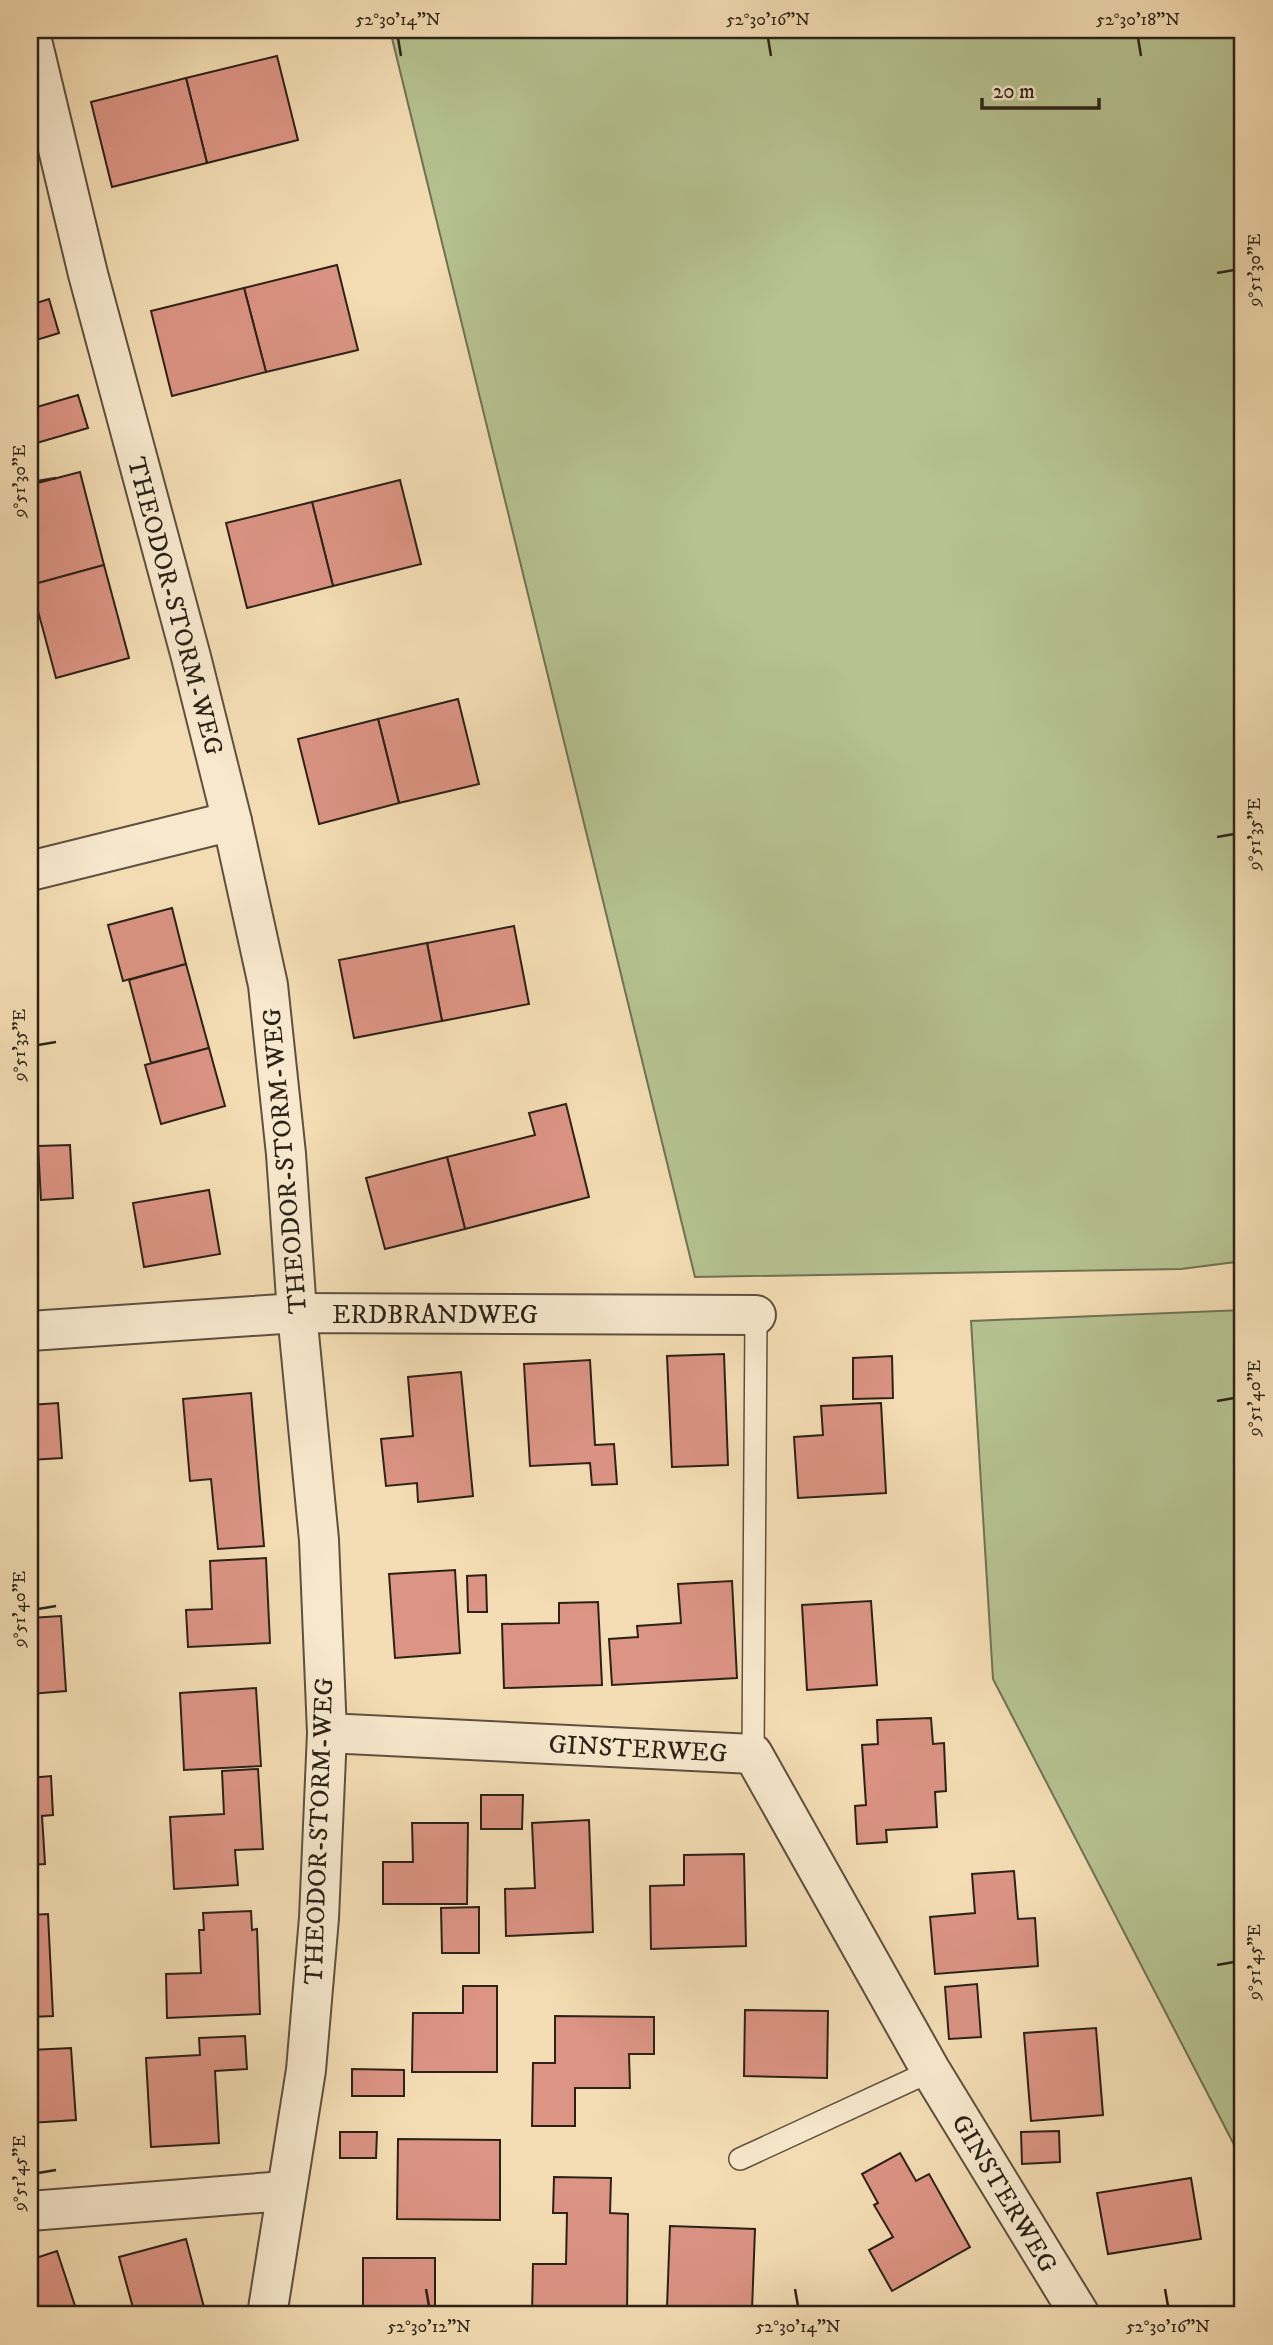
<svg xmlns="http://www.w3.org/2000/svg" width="1273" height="2345" font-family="'IM FELL DW Pica',serif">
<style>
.green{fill:#b6c291;stroke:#717254;stroke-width:2}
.building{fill:#dc9484;stroke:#2c2218;stroke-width:2}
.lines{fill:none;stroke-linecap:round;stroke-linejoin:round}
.lane-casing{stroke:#5e513f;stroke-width:24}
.street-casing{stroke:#5e513f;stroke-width:42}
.lane{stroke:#f8e9ce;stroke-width:21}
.street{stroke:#f8e9ce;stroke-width:38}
.ticks{fill:none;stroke:#2c2218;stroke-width:2.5}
.labels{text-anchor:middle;stroke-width:5;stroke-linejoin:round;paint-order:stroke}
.street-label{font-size:26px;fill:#2c2218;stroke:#f8e9ce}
.neatline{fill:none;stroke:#2c2218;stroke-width:2.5}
.ticks-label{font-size:18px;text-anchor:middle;fill:#2c2218}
</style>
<rect width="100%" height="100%" fill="#f4ddb4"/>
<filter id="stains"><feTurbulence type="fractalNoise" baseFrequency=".00286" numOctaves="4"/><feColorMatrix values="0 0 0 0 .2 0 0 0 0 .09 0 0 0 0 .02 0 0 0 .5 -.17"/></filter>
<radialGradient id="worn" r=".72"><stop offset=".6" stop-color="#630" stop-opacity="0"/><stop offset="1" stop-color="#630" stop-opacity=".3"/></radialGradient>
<g class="green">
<path d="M390,30H1243V1261L1181,1269L695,1277Z"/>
<path d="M1243,1310V2162L993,1679L971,1321Z"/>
</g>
<g class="building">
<path d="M277,56L298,140L207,163L186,78Z"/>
<path d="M186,78L207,163L112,187L91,102Z"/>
<path d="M337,265L358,350L266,372L244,288Z"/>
<path d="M244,288L266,372L172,396L151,311Z"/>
<path d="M49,299L59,333L30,342V305Z"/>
<path d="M78,395L88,428L30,445V409Z"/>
<path d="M80,472L104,565L31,585L30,485Z"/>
<path d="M400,480L421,564L333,586L312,502Z"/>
<path d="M312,502L333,586L247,608L226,523Z"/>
<path d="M104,565L129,658L56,678L31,585Z"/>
<path d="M458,699L479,784L399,803L378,719Z"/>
<path d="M378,719L399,803L319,824L298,739Z"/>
<path d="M172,908L186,964L123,981L108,925Z"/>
<path d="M514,926L529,1004L442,1021L427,943Z"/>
<path d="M427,943L442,1021L354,1038L339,960Z"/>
<path d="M186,964L209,1048L151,1063L129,980Z"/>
<path d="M209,1048L225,1106L161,1124L145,1065Z"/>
<path d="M566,1104L589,1197L465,1229L447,1157L535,1135L529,1113Z"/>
<path d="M70,1145L73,1198L41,1200L38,1146Z"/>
<path d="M447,1157L465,1229L385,1249L366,1178Z"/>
<path d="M209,1190L220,1254L144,1267L133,1203Z"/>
<path d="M30,1195L33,1262H30Z"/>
<path d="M724,1354L728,1465L672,1467L667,1356Z"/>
<path d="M892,1356L893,1398L853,1399V1358Z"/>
<path d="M590,1360L595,1445L614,1444L617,1484L592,1485L590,1463L530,1466L524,1364Z"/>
<path d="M461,1372L473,1496L418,1502L417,1483L386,1486L381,1439L413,1436L408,1377Z"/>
<path d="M251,1393L264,1546L218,1549L211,1479L190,1481L183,1399Z"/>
<path d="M58,1403L62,1458L30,1460V1405Z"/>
<path d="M881,1403L886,1493L798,1498L794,1437L823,1435L821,1406Z"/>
<path d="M266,1558L270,1643L188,1647L186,1610L212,1609L210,1561Z"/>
<path d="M455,1570L460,1653L395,1658L389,1574Z"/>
<path d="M486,1575L487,1612H468L467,1576Z"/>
<path d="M732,1581L737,1678L612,1685L609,1639L638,1637L637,1626L681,1623L678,1584Z"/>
<path d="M871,1601L877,1685L807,1690L802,1605Z"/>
<path d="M598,1602L602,1685L504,1688L502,1624L559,1623V1603Z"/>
<path d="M61,1616L66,1691L30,1694V1618Z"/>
<path d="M256,1688L261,1766L184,1770L180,1693Z"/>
<path d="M931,1718L933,1744L944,1743L946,1791L935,1792L937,1827L886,1830L887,1842L857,1844L855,1806L866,1805L862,1745L878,1744L877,1720Z"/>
<path d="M258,1769L263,1849L235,1850L238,1885L174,1889L170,1817L224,1814L222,1771Z"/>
<path d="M51,1776L53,1815L42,1816L45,1864L30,1865V1778Z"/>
<path d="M481,1795H523L522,1829H481Z"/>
<path d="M589,1820L593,1932L506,1936L505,1889L535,1888L532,1823Z"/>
<path d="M412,1823H468L467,1904H383V1862H413Z"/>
<path d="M744,1854L746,1946L651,1949L650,1886L684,1885V1855Z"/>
<path d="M1014,1871L1018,1919L1035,1918L1038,1966L935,1974L930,1917L975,1913L972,1874Z"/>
<path d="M479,1907V1953H442L441,1908Z"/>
<path d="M251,1911L252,1930L257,1929L260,2014L167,2018L166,1974L201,1973L199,1930H204L203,1913Z"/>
<path d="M48,1914L53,2016L30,2017V1915Z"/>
<path d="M977,1984L981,2037L949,2039L945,1987Z"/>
<path d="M463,1986H497V2072H412L413,2013H463Z"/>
<path d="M745,2010L828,2011L827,2078L744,2076Z"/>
<path d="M555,2016L654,2017V2054H629L630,2088H575V2126H532L533,2063H555Z"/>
<path d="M1096,2028L1103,2115L1031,2121L1024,2033Z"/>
<path d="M245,2036L247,2069L215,2071L219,2143L151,2147L146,2058L200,2055L199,2038Z"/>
<path d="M71,2048L76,2120L30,2123V2050Z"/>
<path d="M352,2069L404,2070V2096H352Z"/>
<path d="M1059,2131L1060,2162L1022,2164L1021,2132Z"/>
<path d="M340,2132H377L376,2158H340Z"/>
<path d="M398,2139L500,2140V2220L397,2219Z"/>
<path d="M900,2153L916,2181L929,2174L970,2247L892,2291L869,2250L893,2237L874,2205L878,2203L862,2174Z"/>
<path d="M554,2177L611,2178L610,2213L628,2214L627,2315H532L533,2264H566L567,2213H553Z"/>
<path d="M1191,2178L1201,2239L1108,2254L1097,2193Z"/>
<path d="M670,2226L755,2229L752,2310L667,2307Z"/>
<path d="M186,2239L206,2315H135L119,2257Z"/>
<path d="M57,2251L78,2315H30V2260Z"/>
<rect x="363" y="2258" width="72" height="57"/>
</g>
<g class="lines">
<defs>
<g id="lane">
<path d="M753,1754L756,1315"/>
<path d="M740,2159L931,2071"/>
</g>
<g id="street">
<path d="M30,32L88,274L191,657L232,821L268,985L286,1154L297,1313L319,1540L327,1733L319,1918L306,2070L267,2315"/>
<path d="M30,871L232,821"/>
<path d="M30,1331L297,1313L756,1315"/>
<path d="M327,1733L753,1754L931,2071L1080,2315"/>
<path d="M30,2211L285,2191"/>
</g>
</defs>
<use href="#lane" class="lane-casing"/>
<use href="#street" class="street-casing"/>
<use href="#lane" class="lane"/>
<use href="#street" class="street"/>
</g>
<path class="ticks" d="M398,38L401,56M768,38L771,56M1138,38L1141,56M1217,273L1234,270M38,481L56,478M1217,837L1234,834M38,1045L56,1042M1217,1401L1234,1398M38,1609L56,1606M1217,1965L1234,1962M38,2173L56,2170M426,2289L429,2306M795,2289L798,2306M1165,2289L1168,2306"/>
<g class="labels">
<g class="street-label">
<text transform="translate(176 606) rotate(75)" y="9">THEODOR-STORM-WEG</text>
<text transform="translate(284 1161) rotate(-95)" y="9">THEODOR-STORM-WEG</text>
<text x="435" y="1323">ERDBRANDWEG</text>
<text transform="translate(638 1748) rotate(3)" y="9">GINSTERWEG</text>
<text transform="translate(318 1831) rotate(-88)" y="9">THEODOR-STORM-WEG</text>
<text transform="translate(1005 2193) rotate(59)" y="9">GINSTERWEG</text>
</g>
</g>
<rect width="1273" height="2345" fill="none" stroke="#f4ddb4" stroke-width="77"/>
<path d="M982 98v10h117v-10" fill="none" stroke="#2c2218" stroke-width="3.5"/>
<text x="993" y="98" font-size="21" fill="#2c2218" stroke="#f8e9ce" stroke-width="5" paint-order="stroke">20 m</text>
<rect x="38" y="38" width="1196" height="2268" class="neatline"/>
<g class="ticks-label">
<text x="398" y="25">52°30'14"N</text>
<text x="768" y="25">52°30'16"N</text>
<text x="1138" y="25">52°30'18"N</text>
<text transform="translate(1254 270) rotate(-90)" y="6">9°51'30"E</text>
<text transform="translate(19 481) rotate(-90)" y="6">9°51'30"E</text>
<text transform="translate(1254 834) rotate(-90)" y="6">9°51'35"E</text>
<text transform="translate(19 1045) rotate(-90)" y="6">9°51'35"E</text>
<text transform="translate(1254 1398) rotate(-90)" y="6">9°51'40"E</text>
<text transform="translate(19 1609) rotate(-90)" y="6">9°51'40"E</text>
<text transform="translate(1254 1962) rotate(-90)" y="6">9°51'45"E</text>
<text transform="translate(19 2173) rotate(-90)" y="6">9°51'45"E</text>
<text x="429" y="2332">52°30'12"N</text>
<text x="798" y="2332">52°30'14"N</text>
<text x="1168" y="2332">52°30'16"N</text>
</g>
<rect width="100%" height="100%" filter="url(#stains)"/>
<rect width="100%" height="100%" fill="url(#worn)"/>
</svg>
